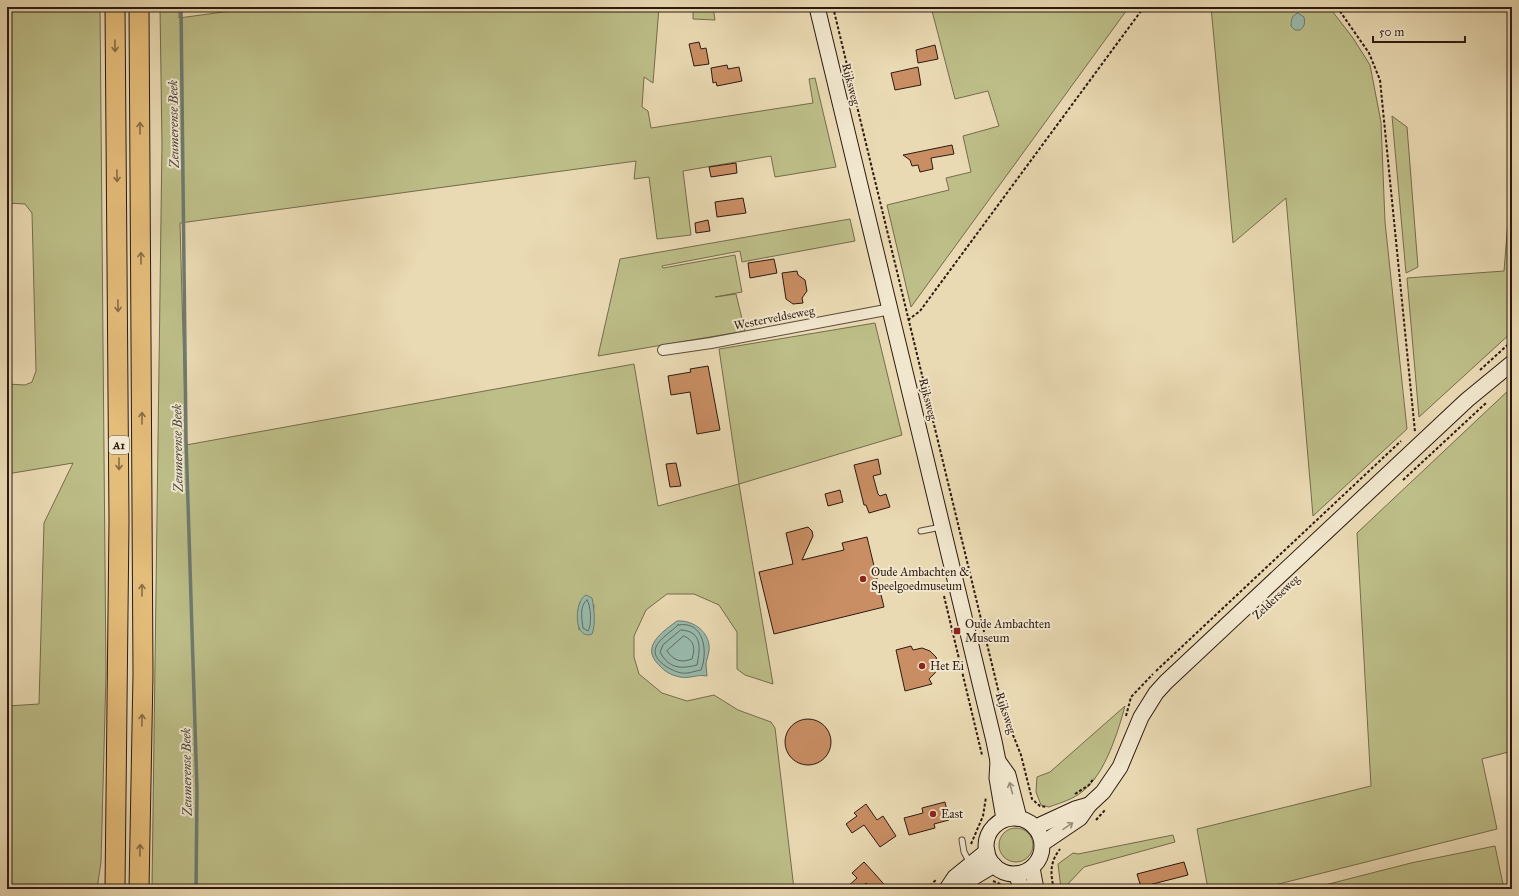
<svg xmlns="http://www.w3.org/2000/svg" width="1519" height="896" font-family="'IM FELL Great Primer',serif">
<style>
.green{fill:#bdbe88;stroke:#756c4d;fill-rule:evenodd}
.water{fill:#98bbae;stroke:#6d7b70}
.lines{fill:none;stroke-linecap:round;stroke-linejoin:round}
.shore{stroke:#626a60;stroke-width:1}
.stream{stroke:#6d7b70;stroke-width:3.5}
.building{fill:#c98e63;stroke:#2d1a12}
.service-casing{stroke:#5c4a3a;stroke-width:7}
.minor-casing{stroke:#5c4a3a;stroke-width:12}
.secondary-casing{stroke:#2d1a12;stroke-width:17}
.motorway-casing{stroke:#2d1a12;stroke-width:21}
.path{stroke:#2d1a12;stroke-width:2;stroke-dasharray:3 2;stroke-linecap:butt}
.service{stroke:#f1e7ce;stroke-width:5}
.minor{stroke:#f1e7ce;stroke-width:10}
.secondary{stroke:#f1e7ce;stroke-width:15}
.motorway{stroke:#e5bd7a;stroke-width:19}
.oneway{stroke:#896c46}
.oneway2{stroke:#998b79}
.poi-dot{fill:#8f2418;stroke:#f1e7ce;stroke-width:1.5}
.labels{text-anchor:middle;stroke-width:4;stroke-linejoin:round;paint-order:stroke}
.shield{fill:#f1e7ce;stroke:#68584a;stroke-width:1}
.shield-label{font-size:11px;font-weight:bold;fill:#2d1a12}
.street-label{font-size:12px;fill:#2d1a12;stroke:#f1e7ce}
.poi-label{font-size:12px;fill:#2d1a12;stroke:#f1e7ce;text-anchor:start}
.water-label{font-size:13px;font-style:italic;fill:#4d4a41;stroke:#f1e7ce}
</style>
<rect width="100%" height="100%" fill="#eadab3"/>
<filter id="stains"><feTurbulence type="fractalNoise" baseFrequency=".005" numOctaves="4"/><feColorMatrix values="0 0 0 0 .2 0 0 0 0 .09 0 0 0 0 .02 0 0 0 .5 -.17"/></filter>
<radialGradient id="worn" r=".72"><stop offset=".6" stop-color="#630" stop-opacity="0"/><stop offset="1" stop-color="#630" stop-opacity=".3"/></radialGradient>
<g class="green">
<path d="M7,7H100L106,674L101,862L97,889H7V706L39,704L44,523L73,463L7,474V384L25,385L32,382L36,371L32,213L25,204L7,203Z"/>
<path d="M160,7H179V18L260,7H659L653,83L644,77L642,107L648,111L651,128L813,103L809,79L815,78L836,167L775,177L771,156L683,171L691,235L657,239L649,177L634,179L636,161L180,223L186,445L634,364L658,506L739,484L719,349L875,323L902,435L739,484L773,684L745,675L737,669V632L719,605L694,594H667L646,610L634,636V657L639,674L662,693L687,701L714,695L738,710L771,722L775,728L794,889H152L162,144ZM580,602L594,605L593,617L579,630L578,611Z"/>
<path d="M693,7H713L715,20L693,19Z"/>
<path d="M931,7H1129L911,307L887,205L949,190L946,178L971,172L963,136L999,126L988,91L955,99Z"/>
<path d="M1211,7H1329L1353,38L1370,65L1381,122L1385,222L1407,429L1313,516L1286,198L1233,243Z"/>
<path d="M1392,116L1407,127L1418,267L1406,273Z"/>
<path d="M1512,127V332L1419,417L1407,278L1504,271L1510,196Z"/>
<path d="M850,219L855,241L742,262L740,251L662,266L663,268L735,255L742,292L715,297L736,294L745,331L598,356L620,259Z"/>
<path d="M1512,387V751L1482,759L1497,829L1259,889H1208L1197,829L1371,786L1357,533Z"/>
<path d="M1125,706C1118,732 1105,774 1083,791C1074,799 1060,803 1049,807L1041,805L1036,792L1037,777L1050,772Z"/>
<circle cx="1016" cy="845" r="17"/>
<path d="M1173,835L1175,842L1084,867L1066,886L1067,889H1061L1058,864L1073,853L1078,854Z"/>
<path d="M1495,846L1504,889H1309L1411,863Z"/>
</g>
<g class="water">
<path d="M1298,13L1304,17C1305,23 1305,26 1300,30H1295L1291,26C1291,20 1292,15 1298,13Z"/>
<path d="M586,595L592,598C594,609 596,624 592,634C573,641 574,601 586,595Z"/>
<path d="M677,621C692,620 707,630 709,645C710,652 707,657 706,664C706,668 707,672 707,676C696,674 690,679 680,677C671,675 665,672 659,665C640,647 662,632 677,621Z"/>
</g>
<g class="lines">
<g class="shore">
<path d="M587,600C591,605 592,626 588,631L583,628C582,620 579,605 587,600Z"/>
<path d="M678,625C705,620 708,653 701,670C695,671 688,674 682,673C673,672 650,660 656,647C660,638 671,632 678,625Z"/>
<path d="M681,630C703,631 700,649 697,665C681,669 669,669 660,652L663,645Z"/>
<path d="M684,636C695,641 695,649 692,659C681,663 674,661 667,651Z"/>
</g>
<path class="stream" d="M181,7L186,439L197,790L196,889"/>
</g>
<g class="building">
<path d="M699,42L701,49L706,48L709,64L694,66L689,44Z"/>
<path d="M935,45L938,59L918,63L916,50Z"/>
<path d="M727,65L728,69L739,67L742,81L717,86L716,82L713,83L711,68Z"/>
<path d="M918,67L921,85L895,90L891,73Z"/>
<path d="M952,145L954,154L931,158L933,169L920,172L918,165L912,166L910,160L903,155Z"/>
<path d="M736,163L737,173L711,177L709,167Z"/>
<path d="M743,198L746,213L717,217L715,202Z"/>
<path d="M708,220L710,231L696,233L695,223Z"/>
<path d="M774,259L777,273L750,278L748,263Z"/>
<path d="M797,271L798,275L805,280L807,291L802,298L803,303L793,304L786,299L782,273Z"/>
<path d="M708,366L720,430L697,434L690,392L671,395L668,376L691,372L690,369Z"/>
<path d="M878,459L881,474L873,476L878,494L880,496L886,494L890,507L869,513L866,505H864L854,465Z"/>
<path d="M676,463L681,486L670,487L666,464Z"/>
<path d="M840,490L843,502L828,506L825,494Z"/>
<path d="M808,527L812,531L813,536L802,560L844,550L842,543L867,537L884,607L774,634L759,572L793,564L786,533Z"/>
<path d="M911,646L913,650L922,648L930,651L936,657L938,665L935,673L929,679L932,684L905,691L896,650Z"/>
<circle cx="808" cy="742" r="23"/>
<path d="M945,802L949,820L934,824L935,828L909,835L904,818L923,813L922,808Z"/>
<path d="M866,804L877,820L883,816L896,836L880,847L864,825L852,833L846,824L857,816L854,813Z"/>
<path d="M864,862L875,874L888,889H872L866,883L860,889H845L857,878L852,873Z"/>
<path d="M1184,862L1188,875L1141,887L1137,874Z"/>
</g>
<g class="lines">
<defs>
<g id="service">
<path d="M921,531L941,527"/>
<path d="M962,840L964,852L970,863"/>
</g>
<path id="minor" d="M663,350L711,343L891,309"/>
<g id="secondary">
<path d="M817,7L994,741L998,761L997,778L1004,819"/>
<path d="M998,761L1008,775L1019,818"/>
<circle cx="1014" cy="846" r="28"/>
<path d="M1036,827L1075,809L1089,805"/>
<path d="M1043,843L1080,818L1089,805L1103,792L1120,767L1141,717L1156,693L1166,682L1467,400L1512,363"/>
<path d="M1032,868L1036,889"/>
<path d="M1016,874L1022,889"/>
<path d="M947,889L955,877L987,851"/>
<path d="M954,889L994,865"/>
</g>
<g id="motorway">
<path d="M115,7L119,521L115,889"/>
<path d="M139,889L143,674L139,7"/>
</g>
</defs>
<use href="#service" class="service-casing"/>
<use href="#minor" class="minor-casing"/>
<use href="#secondary" class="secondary-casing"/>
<use href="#motorway" class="motorway-casing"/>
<g class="path">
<path d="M833,7L1003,710L1021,755L1032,799L1040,806L1046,807"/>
<path d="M1337,7L1369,53L1380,80L1415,432"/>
<path d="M908,320L920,311L1144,7"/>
<path d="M1480,370L1512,341"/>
<path d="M1403,480L1486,403"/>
<path d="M944,596L982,755"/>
<path d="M1156,671L1401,441"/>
<path d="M1126,716L1131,697L1153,674"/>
<path d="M1075,794L1089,785L1094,778"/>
<path d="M1096,820L1105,810"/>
<path d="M971,844L983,816L986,797"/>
<path d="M993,881L1005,886"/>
<path d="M926,889L936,880"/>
<path d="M1054,889C1050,873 1050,862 1060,849"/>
</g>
<use href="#service" class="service"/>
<use href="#minor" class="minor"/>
<use href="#secondary" class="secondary"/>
<use href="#motorway" class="motorway"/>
</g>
<defs><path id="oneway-shaft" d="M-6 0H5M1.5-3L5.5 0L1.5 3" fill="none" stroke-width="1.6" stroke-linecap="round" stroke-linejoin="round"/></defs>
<g class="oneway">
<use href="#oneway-shaft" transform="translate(115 46) rotate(89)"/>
<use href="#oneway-shaft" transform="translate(140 128) rotate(-90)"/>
<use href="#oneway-shaft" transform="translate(117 176) rotate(89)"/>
<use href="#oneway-shaft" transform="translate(141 258) rotate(-90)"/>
<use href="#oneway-shaft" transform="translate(118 306) rotate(89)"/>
<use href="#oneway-shaft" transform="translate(142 418) rotate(-90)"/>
<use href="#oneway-shaft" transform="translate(119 464) rotate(90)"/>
<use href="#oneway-shaft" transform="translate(142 590) rotate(-90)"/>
<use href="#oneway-shaft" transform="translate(142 720) rotate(-89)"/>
<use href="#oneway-shaft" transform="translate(140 850) rotate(-89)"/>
</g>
<g class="oneway2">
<use href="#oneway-shaft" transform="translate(1011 788) rotate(-105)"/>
<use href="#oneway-shaft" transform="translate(1068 826) rotate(-34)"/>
</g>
<g class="poi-dot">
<circle cx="863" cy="579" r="4"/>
<rect x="953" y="627" width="8" height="8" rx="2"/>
<circle cx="922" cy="666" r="4"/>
<circle cx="933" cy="814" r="4"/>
</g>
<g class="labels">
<rect class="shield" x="109" y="436" width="20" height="18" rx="3"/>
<g class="shield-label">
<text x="119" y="449">A1</text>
</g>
<g class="street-label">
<text transform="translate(851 84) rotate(76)" y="4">Rijksweg</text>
<text transform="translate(774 318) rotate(-11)" y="4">Westerveldseweg</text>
<text transform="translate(928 399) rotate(76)" y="4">Rijksweg</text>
<text transform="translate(1276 597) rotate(-43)" y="4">Zelderseweg</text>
<text transform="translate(1006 713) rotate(72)" y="4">Rijksweg</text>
</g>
<g class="poi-label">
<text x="871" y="576">Oude Ambachten &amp;<tspan x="871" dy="14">Speelgoedmuseum</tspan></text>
<text x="965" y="628">Oude Ambachten<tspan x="965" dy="14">Museum</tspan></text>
<text x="930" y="670">Het Ei</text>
<text x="941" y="818">East</text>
</g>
<g class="water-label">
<text transform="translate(173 124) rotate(-91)" y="5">Zeumerense Beek</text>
<text transform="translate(177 448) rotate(-91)" y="5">Zeumerense Beek</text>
<text transform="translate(186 772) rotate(-91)" y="5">Zeumerense Beek</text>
</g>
</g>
<rect width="1519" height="896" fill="none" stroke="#eadab3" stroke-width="24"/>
<rect x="8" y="8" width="1503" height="880" fill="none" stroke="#2d1a12" stroke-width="2"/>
<rect x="12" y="12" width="1495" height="872" fill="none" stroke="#2d1a12"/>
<path d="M1373 36v6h92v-6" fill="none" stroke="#2d1a12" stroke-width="2"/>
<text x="1379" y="36" font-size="12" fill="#2d1a12" stroke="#f1e7ce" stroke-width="3" paint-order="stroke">50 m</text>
<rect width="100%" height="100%" filter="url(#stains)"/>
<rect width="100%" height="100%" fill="url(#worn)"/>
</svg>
